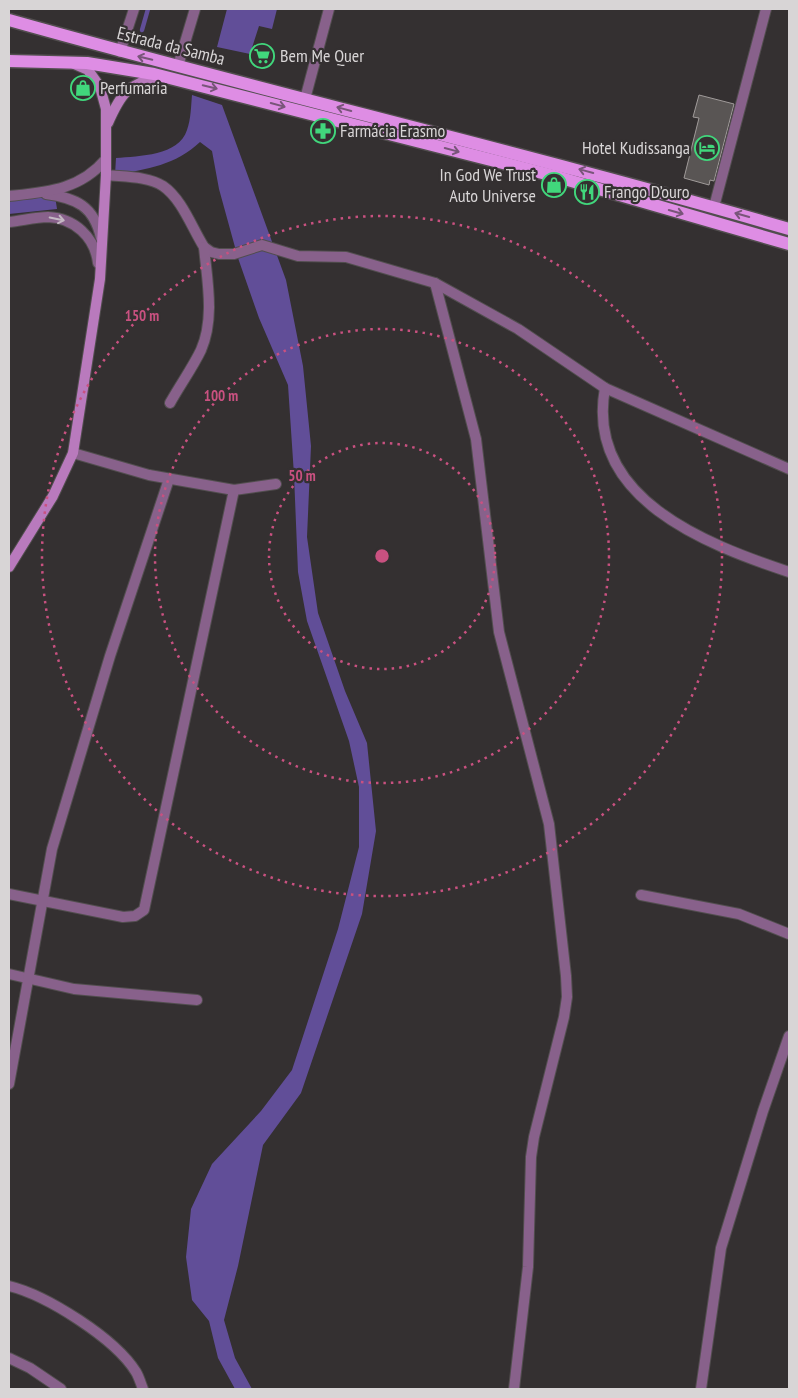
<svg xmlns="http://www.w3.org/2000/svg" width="798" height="1398" font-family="'PT Sans Narrow',sans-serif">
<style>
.water{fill:#614e98}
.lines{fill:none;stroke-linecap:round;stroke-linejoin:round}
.stream{stroke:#614e98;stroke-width:4.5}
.building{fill:#595554;stroke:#a09b9a}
.street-casing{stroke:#524e4f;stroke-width:12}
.secondary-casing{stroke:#524e4f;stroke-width:12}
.primary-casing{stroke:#524e4f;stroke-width:15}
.street{stroke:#88618b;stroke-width:10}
.secondary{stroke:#b97abd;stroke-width:10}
.primary{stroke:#de8de4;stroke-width:12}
.oneway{stroke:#785579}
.oneway2{stroke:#c4b8c3}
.ring{fill:none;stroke:#c95180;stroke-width:2.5;stroke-dasharray:2.5 5}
.labels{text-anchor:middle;stroke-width:4.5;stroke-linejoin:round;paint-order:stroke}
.street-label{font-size:18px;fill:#d8d5d6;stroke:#343031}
.poi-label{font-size:18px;fill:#d8d5d6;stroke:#343031;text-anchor:start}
.centre{fill:#c95180;stroke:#343031;stroke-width:2.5}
.ring-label{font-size:15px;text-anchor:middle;font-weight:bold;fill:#c95180;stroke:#343031;stroke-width:4.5;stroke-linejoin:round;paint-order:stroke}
</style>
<rect width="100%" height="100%" fill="#343031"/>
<g class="water">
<path d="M227,9H277L272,29L259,26L250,54L217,47Z"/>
<path d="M192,95L222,105L286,280L303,366L311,446L307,537L318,613L345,691L367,743L376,831L362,914L301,1093L263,1145L238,1266L224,1320L235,1358L252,1389H235L218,1358L209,1321L192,1300L186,1257L191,1209L212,1164L261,1111L292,1070L338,929L359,847V787L349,741L307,621L298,572L294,475L288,385L259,318L238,258L219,189L212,151L200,142C176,165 147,169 115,175L116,158C139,156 179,156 187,130C191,119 191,106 192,95Z"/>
<path d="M55,196L57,209L9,214V201Z"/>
</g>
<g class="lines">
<path class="stream" d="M142,30L148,9"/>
</g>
<path class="building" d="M699,95L734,104L714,181L710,180L709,185L684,178L699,118L693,117Z"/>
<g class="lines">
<defs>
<g id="street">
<path d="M120,52L134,9"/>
<path d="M178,66L195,9"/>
<path d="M305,99L329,9"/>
<path d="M106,175C123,177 148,176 163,186C182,199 192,228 204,247L211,252L219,254H234L262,245L298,256L346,257L435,283L518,329L605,388L789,469"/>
<path d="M46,194C76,198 94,206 101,238"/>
<path d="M9,196C47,192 80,190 106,159"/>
<path d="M714,207L766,9"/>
<path d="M9,222C21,221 35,217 48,217C74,218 95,237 98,263"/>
<path d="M435,283L476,439L499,632L549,824L566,976L567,997L564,1017L534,1137L531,1157L528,1267L514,1389"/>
<path d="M605,388C585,498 705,544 789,572"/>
<path d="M170,403C180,385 193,367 201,350C215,318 207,280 204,247"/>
<path d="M73,453L149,475L234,490L276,484"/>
<path d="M9,894L123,917L135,916L144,910L234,490"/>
<path d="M641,895L739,914L789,934"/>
<path d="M9,974L74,989L197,1000"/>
<path d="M9,1084L52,849L110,656L169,479"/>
<path d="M9,1286C46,1295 115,1338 136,1372C139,1377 141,1384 143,1389"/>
<path d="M9,1358L30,1368L61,1389"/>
<path d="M701,1389L721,1248L763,1111L789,1036"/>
</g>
<g id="secondary">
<path d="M108,123C121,93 128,84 160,76"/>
<path d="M9,567L53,496L73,453L100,279L106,175V109L100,87L88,70L74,64"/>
</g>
<g id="primary">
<path d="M9,20C268,93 531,154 789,229"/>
<path d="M9,61L87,63L154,74L554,176L789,244"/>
</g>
</defs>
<use href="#street" class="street-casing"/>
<use href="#secondary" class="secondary-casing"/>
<use href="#primary" class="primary-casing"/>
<use href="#street" class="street"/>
<use href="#secondary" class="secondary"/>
<use href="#primary" class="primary"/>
</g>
<defs><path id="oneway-shaft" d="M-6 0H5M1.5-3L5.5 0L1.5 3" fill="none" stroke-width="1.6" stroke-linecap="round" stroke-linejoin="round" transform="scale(1.25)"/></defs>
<g class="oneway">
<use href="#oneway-shaft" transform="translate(145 58) rotate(-167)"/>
<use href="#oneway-shaft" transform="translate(210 87) rotate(14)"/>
<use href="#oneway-shaft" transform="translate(278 105) rotate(15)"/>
<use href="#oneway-shaft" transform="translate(344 109) rotate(-165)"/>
<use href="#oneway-shaft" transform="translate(452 150) rotate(15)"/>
<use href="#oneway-shaft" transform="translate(586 171) rotate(-165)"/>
<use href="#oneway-shaft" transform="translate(676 212) rotate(16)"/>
<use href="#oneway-shaft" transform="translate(742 215) rotate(-164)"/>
</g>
<use class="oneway2" href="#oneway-shaft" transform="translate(57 219) rotate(12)"/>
<g class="ring">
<circle cx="382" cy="556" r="113"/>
<circle cx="382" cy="556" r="227"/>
<circle cx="382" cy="556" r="340"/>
</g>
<defs>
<symbol id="supermarket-ring" viewBox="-11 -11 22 22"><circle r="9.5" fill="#343031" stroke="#41d77c" stroke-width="1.5"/><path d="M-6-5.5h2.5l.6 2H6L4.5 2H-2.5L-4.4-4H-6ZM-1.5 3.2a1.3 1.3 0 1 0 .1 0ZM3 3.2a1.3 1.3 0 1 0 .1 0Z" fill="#41d77c"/></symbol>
<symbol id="shop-ring" viewBox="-11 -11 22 22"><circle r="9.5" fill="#343031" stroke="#41d77c" stroke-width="1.5"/><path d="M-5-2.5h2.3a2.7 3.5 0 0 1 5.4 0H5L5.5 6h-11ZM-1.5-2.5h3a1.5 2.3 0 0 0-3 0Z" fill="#41d77c"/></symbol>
<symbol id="pharmacy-ring" viewBox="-11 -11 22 22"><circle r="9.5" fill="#343031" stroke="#41d77c" stroke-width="1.5"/><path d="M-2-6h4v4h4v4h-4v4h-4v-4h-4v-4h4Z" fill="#41d77c"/></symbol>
<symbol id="hotel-ring" viewBox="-11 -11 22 22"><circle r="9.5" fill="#343031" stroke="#41d77c" stroke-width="1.5"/><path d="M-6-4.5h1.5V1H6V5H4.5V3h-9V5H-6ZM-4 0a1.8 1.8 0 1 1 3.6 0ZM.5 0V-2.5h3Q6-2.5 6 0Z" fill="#41d77c"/></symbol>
<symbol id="restaurant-ring" viewBox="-11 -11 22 22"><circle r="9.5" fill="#343031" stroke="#41d77c" stroke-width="1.5"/><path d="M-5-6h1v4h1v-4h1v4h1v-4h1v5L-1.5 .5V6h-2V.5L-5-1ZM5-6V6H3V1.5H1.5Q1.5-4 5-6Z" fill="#41d77c"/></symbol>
</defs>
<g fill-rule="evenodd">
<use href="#supermarket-ring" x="248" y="42" width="28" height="28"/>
<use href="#shop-ring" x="69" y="74" width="28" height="28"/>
<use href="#pharmacy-ring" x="309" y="117" width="28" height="28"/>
<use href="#hotel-ring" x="693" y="134" width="28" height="28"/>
<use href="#shop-ring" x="540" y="171" width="28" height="28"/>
<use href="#restaurant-ring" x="573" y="178" width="28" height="28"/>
</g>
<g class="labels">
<g class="street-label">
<text transform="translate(171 46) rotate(14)" y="6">Estrada da Samba</text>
</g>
<g class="poi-label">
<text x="280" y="62">Bem Me Quer</text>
<text x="100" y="94">Perfumaria</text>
<text x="340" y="137">Farmácia Erasmo</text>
<text x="690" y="154" text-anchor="end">Hotel Kudissanga</text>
<text x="536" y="181" text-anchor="end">In God We Trust<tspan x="536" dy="21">Auto Universe</tspan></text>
<text x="604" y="198">Frango D’ouro</text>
</g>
</g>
<circle cx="382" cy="556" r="8" class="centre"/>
<g class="ring-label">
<text x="142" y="321">150 m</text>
<text x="221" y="401">100 m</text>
<text x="302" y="481">50 m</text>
</g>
<rect width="798" height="1398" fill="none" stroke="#d8d5d6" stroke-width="20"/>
</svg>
